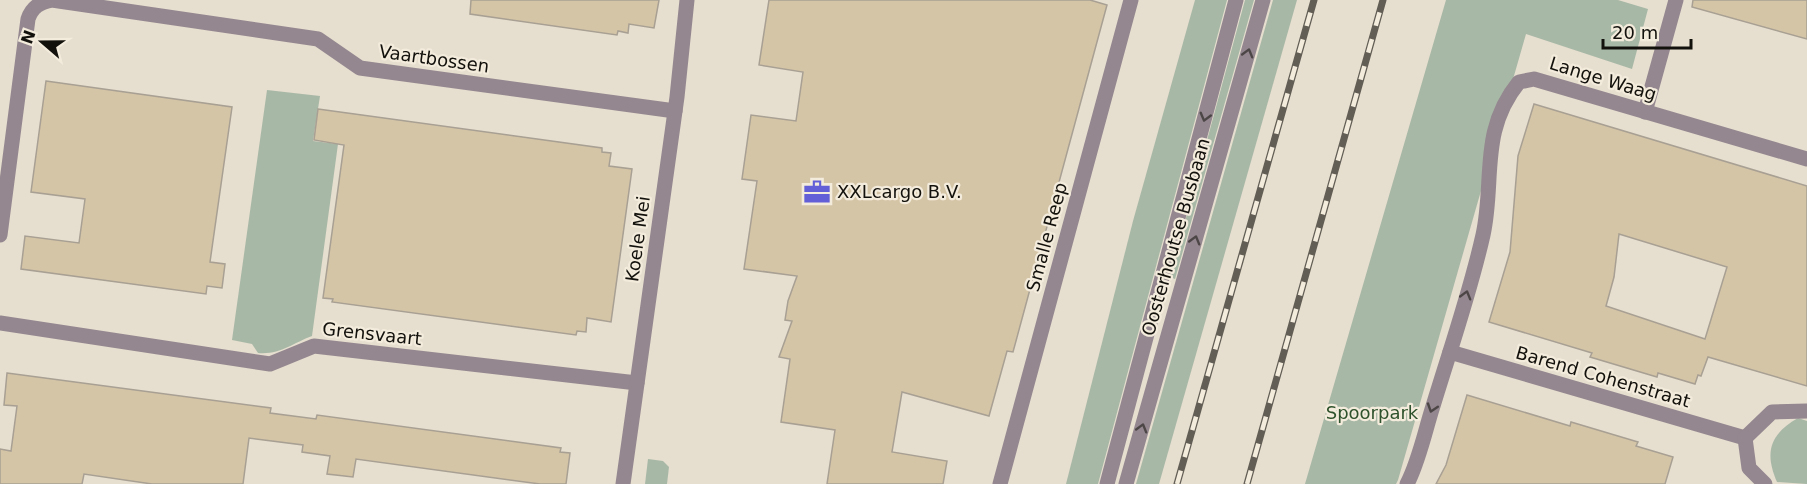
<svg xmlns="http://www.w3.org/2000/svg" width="1807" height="484" font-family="'DejaVu Sans',sans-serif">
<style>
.green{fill:#a8b8a6}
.building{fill:#d5c5a7;stroke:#a8a093;stroke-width:1.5;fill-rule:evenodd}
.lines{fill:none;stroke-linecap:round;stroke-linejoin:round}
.minor{stroke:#94878f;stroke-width:15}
.rail-casing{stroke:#625e55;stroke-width:7}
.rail{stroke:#f3ebdc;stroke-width:4.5;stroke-dasharray:14;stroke-linecap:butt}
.oneway{stroke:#4d4647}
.labels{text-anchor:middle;stroke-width:4.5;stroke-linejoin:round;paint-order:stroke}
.street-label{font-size:18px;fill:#13110c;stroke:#f3ebdc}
.poi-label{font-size:18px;fill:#13110c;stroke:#f3ebdc;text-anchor:start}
.park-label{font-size:18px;fill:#2e522b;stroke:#f3ebdc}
</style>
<rect width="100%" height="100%" fill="#e6decf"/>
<g class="green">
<path d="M1195,0H1227L1098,484H1066L1133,221Z"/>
<path d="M1245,0H1254L1175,279L1170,277Z"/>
<path d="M1273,0H1297L1159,484H1136Z"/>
<path d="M1446,0H1618L1648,9L1632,69L1526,34L1398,480L1396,484H1305Z"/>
<path d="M267,90L320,96L313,141L338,144L312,336C293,343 280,355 258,353L252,344L232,340Z"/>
<path d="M1798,418L1807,421V484L1777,482C1764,452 1770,434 1798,418Z"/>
<path d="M648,459L663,461L669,467L667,484H645Z"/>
</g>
<g class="building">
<path d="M471,0H659L654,28L629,24L628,33L618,31L617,35L470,14Z"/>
<path d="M769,0H1090L1107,5L1013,352L1007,351L989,416L902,392L892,452L947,461L943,484H827L835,430L781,422L790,359L779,357L792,321L785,320L788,301L797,276L744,269L757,181L742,179L751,115L796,121L803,72L759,65Z"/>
<path d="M1693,0H1807V39L1692,7Z"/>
<path d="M46,81L232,107L210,262L225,264L222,288L207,286L206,294L21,269L25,236L79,243L85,199L31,192Z"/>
<path d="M1534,104L1807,186V386L1708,357L1701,376L1698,375L1695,384L1658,373L1657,377L1590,357L1592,353L1489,322L1510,252L1518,156ZM1619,234L1727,267L1705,339L1606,306L1614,277Z"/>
<path d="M318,109L602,148V152L611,153L609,166L632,169L611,322L587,318L586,332L577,331L576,335L332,302L333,299L323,298L344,145L314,140Z"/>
<path d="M7,373L271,408L270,413L316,419L317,415L561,448L560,452L570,453L566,484H540L356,459L353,477L327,474L330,456L302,452L303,445L249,438L243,484H152L84,474L82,484H0V449L11,451L17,406L4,405Z"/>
<path d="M1467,395L1570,426L1571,422L1638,442L1636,446L1673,457L1665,484H1436L1446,465Z"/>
</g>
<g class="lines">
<g class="minor">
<path d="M1645,112L1676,0"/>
<path d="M0,235L28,19C32,7 40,2 52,0L318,39L360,68L675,111"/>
<path d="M0,323L270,364L314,346L637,383"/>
<path d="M1450,352L1745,438"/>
<path d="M1745,438L1772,412L1807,411"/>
<path d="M1745,438L1749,468L1765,484"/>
<path d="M623,484L677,97L687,0"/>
<path d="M1000,484L1131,0"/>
<path d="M1107,484L1236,0"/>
<path d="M1126,484L1263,0"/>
<path d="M1407,484C1419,461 1425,431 1433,406C1450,350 1470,293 1483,235C1495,181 1479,131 1519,82L1534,79L1807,159"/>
</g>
<defs>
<g id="rail">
<path d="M1177,484L1314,0"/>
<path d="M1247,484L1383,0"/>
</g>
</defs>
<use href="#rail" class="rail-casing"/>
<use href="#rail" class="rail"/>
</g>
<defs><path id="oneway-chevron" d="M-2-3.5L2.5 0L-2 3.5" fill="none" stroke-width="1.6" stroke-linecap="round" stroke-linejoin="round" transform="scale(1.5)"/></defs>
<g class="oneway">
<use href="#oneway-chevron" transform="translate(1248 53) rotate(-74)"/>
<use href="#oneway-chevron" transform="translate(1205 117) rotate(105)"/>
<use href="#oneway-chevron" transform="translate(1195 240) rotate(-74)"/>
<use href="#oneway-chevron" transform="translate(1466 295) rotate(-74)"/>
<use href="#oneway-chevron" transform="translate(1432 408) rotate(108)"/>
<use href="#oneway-chevron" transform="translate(1142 428) rotate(-74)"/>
</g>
<defs>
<symbol id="office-bare" viewBox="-9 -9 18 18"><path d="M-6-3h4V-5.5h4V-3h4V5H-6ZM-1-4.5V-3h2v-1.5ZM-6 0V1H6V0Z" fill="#635fd7" stroke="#f3ebdc" stroke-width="2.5" paint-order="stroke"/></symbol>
</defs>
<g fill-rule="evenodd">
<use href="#office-bare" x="798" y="173" width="38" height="38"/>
</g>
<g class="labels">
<g class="street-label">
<text transform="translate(434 59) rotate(8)" y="6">Vaartbossen</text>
<text transform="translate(1603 79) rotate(17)" y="6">Lange Waag</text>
<text transform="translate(1047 237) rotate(-75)" y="6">Smalle Reep</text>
<text transform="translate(1176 237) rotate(-74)" y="6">Oosterhoutse Busbaan</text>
<text transform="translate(638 239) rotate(-82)" y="6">Koele Mei</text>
<text transform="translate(372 334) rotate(6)" y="6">Grensvaart</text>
<text transform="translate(1603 377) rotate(16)" y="6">Barend Cohenstraat</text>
</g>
<g class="poi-label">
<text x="837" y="198">XXLcargo B.V.</text>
</g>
<g class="park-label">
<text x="1372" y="419">Spoorpark</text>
</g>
</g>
<g transform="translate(42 42) rotate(290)" stroke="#f3ebdc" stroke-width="4.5" paint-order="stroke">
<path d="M0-4.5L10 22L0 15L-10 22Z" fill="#13110c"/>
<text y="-9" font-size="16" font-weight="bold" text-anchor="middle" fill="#13110c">N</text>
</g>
<path d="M1603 39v9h88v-9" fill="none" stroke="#13110c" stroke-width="3"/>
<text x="1612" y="39" font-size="18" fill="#13110c" stroke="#f3ebdc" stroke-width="4.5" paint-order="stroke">20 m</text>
</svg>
